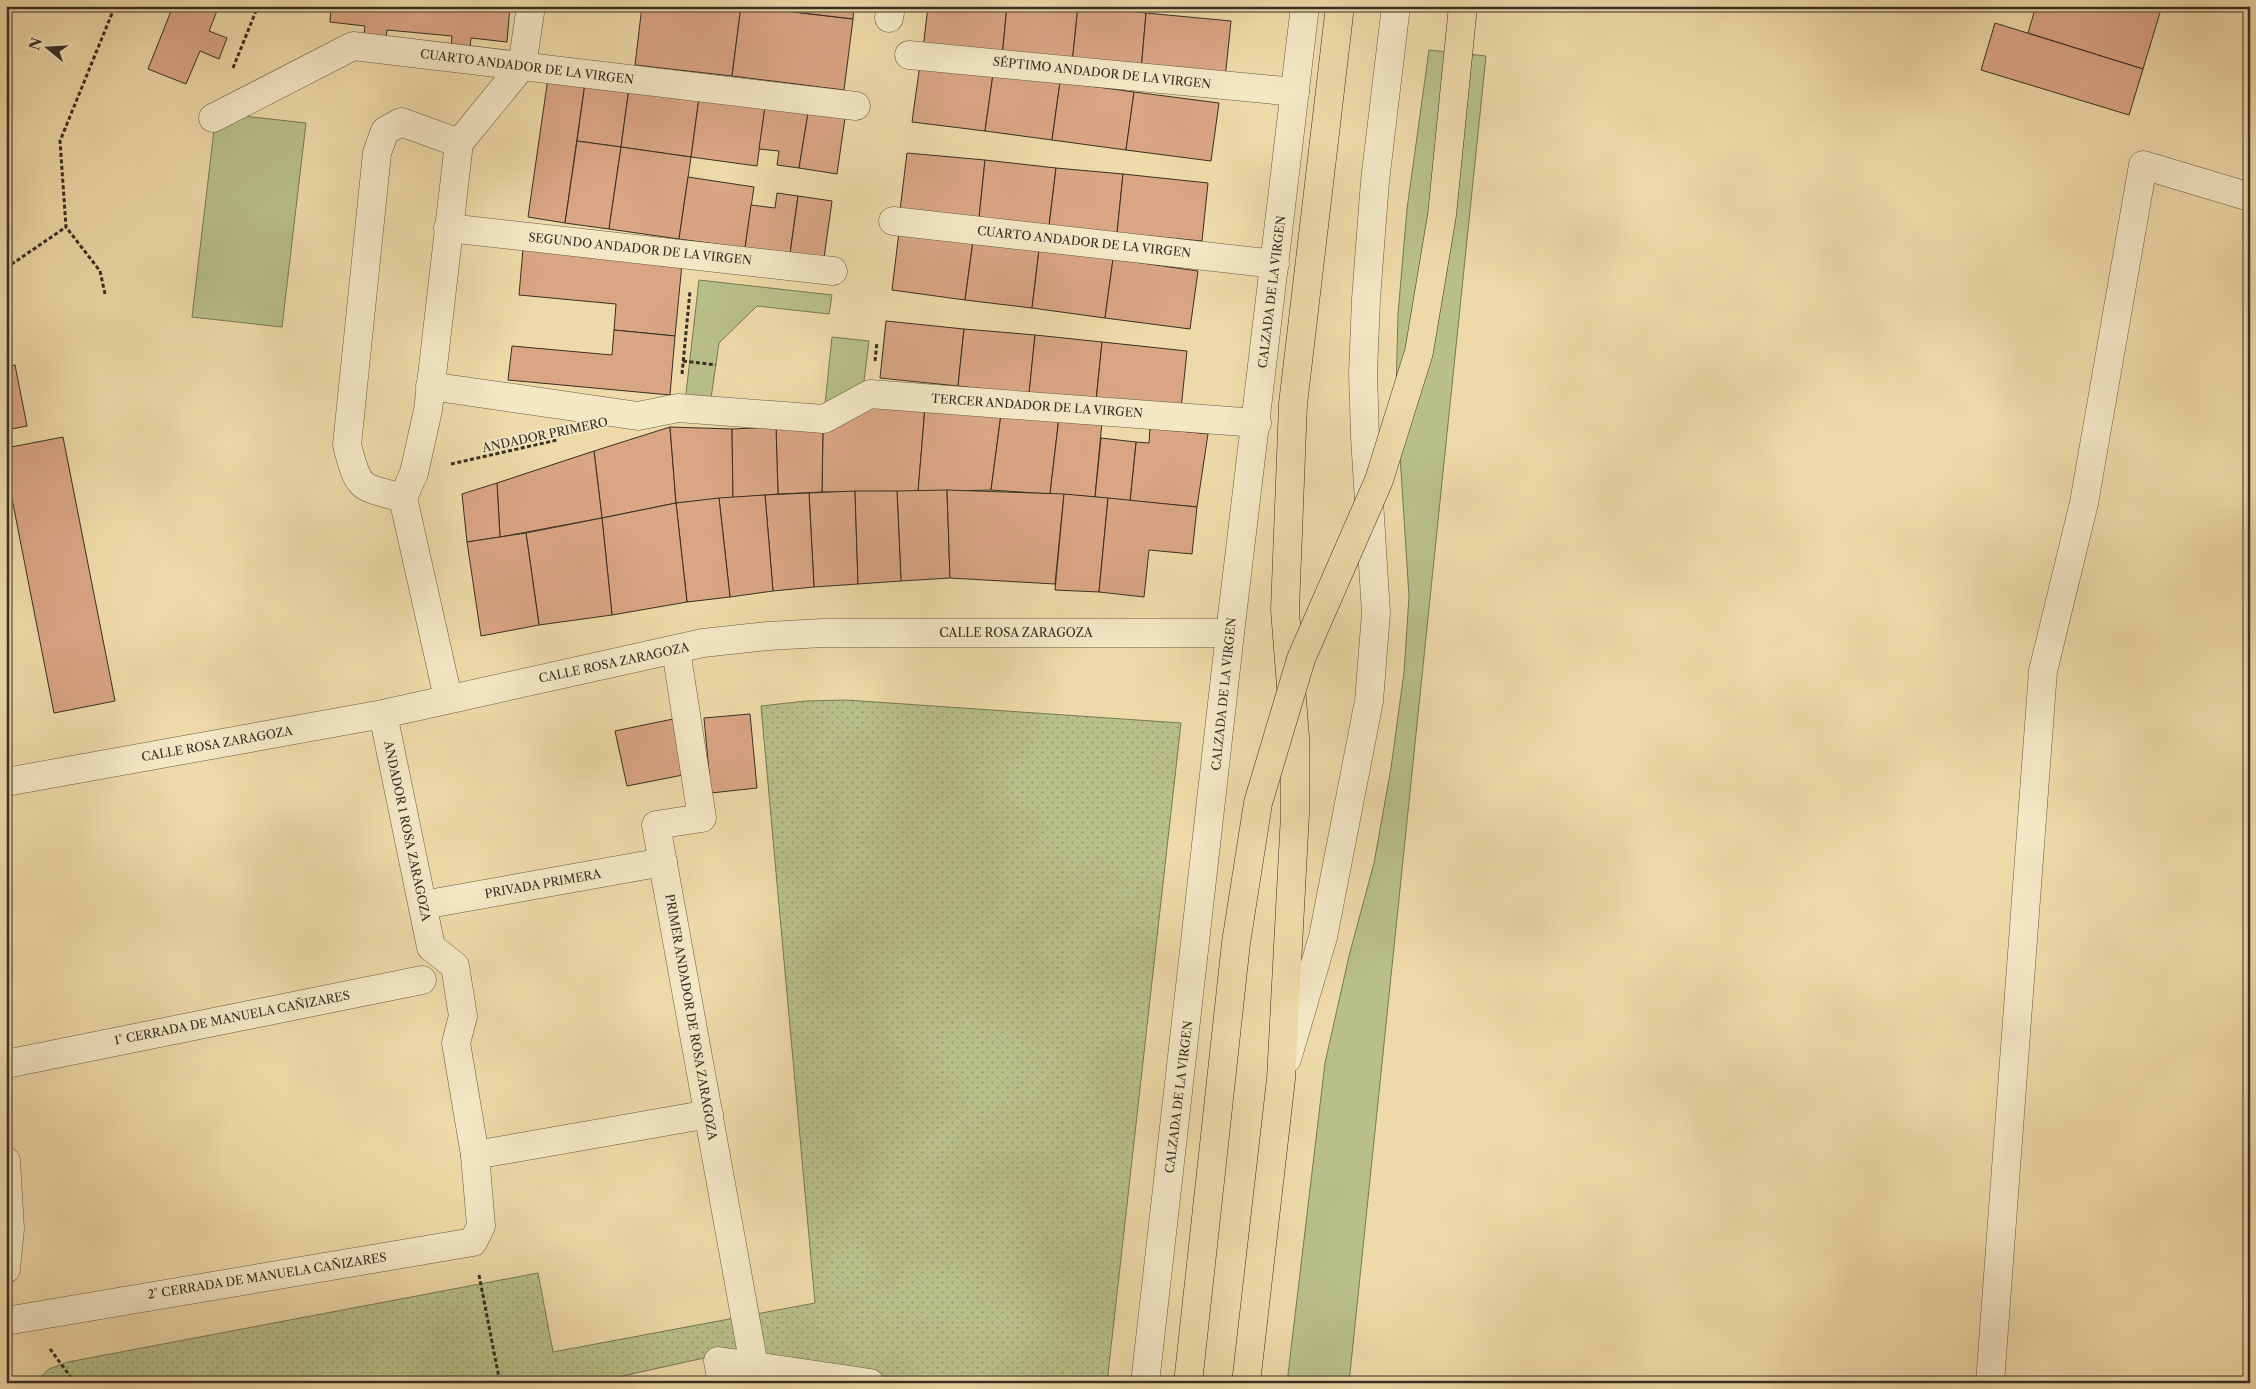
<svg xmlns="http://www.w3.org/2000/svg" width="2256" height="1389" font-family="'Libre Caslon Text',serif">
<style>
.green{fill:#b8c088;stroke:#787756}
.park{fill:url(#park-dots);stroke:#787756}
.building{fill:#daa583;stroke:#372e24}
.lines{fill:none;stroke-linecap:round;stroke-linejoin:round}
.minor-casing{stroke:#655945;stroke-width:29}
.major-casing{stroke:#372e24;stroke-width:29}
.path{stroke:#372e24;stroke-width:3;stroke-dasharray:4 2.5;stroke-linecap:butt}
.minor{stroke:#f4e7c6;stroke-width:28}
.major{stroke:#eedaa8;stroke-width:28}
.major-bridge-casing{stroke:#372e24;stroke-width:29;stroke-linecap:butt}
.major-bridge{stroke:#eedaa8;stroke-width:28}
.labels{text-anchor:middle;stroke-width:4;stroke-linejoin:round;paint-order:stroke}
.street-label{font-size:12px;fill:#372e24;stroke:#f4e7c6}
</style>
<defs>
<pattern id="park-dots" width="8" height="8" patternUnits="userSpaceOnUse" patternTransform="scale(1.25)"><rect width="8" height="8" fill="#b8c088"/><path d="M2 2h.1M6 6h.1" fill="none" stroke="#969c6f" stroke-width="1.8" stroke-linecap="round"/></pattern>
</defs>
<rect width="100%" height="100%" fill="#eedaa8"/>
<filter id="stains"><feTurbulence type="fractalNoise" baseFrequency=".004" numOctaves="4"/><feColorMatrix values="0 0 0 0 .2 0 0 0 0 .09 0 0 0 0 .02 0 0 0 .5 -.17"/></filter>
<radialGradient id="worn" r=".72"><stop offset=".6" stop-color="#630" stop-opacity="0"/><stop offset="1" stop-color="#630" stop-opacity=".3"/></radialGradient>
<g class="green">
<path d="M1429,50L1486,56L1349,1383H1287L1325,1063L1349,956L1374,863L1391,768L1404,672L1409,597L1396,392L1398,314L1407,209Z"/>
<path d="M216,113L306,123L282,327L192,317Z"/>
<path d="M699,280L832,295L829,314L757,306L719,343L710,405L685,402Z"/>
<path d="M832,337L869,341L863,389L825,404Z"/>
</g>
<path class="park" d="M846,700L1181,723L1107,1383H933L722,1354L591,1383H34L49,1369L68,1362L538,1273L553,1352L815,1303L761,706L806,701Z"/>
<g class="building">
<path d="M173,6H219L209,31L227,38L219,59L200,51L186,84L148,69Z"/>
<path d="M331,6H510L507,42L471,38L469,59L450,56L452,36L387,30L385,48L363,46L365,26L330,22Z"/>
<path d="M642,6H741L732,76L635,65Z"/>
<path d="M741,6L853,19L844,90L732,76Z"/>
<path d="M770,6H854L853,19L770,9Z"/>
<path d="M928,6H1007L1002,57L923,49Z"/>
<path d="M1007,6H1078L1072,64L1002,57Z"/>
<path d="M1078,6L1146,13L1141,71L1072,64Z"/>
<path d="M2036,6H2162L2143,69L2028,33Z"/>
<path d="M1146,13L1231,21L1225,79L1141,71Z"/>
<path d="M1995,23L2143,69L2129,115L1981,70Z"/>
<path d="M920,64L993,74L985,131L912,122Z"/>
<path d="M993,74L1060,82L1052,140L985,131Z"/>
<path d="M548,78L585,83L565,223L528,217Z"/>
<path d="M1060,82L1134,92L1126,150L1052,140Z"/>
<path d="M585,83L629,88L621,147L577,141Z"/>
<path d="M629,88L699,98L691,157L621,147Z"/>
<path d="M1134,92L1219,103L1211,161L1126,150Z"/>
<path d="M699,98L765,107L757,166L691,157Z"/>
<path d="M765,107L808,113L799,168L777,165L779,151L759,149Z"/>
<path d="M808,113L845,118L837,174L799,168Z"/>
<path d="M577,141L621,147L609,229L565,223Z"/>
<path d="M621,147L691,157L679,239L609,229Z"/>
<path d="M907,153L985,160L979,218L900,210Z"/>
<path d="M985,160L1056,168L1049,226L979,218Z"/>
<path d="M1056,168L1123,174L1117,233L1049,226Z"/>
<path d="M1123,174L1208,183L1202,241L1117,233Z"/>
<path d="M688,177L754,187L745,248L679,239Z"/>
<path d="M777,193L798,196L790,254L745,248L751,205L775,208Z"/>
<path d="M798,196L832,201L824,258L790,254Z"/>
<path d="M899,232L973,241L965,300L892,290Z"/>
<path d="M973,241L1039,250L1032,308L965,300Z"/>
<path d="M523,249L682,264L675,336L614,330L616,304L519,295Z"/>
<path d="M1039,250L1113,259L1105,318L1032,308Z"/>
<path d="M1113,259L1198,271L1190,329L1105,318Z"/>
<path d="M886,321L964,329L958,386L880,378Z"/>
<path d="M964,329L1035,335L1029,394L958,386Z"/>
<path d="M614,330L675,336L670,395L508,380L512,346L612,355Z"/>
<path d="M1035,335L1102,342L1096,401L1029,394Z"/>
<path d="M1102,342L1187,351L1181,409L1096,401Z"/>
<path d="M15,365L27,426L6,430V367Z"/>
<path d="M881,399L925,407L918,492H822L823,426Z"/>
<path d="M925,407L1001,414L991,490L918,492Z"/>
<path d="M1001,414L1059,417L1050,494L991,490Z"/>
<path d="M1059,417L1102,422L1095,497L1050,494Z"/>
<path d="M823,426L822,492L778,494L776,427Z"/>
<path d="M670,427L676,503L602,518L594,451Z"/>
<path d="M670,427L732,429L733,498L676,503Z"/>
<path d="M776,427L778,494L733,498L732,429Z"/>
<path d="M1150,428L1208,434L1197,507L1130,501L1136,442L1149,443Z"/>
<path d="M63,437L115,701L54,713L6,468V448Z"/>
<path d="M1101,438L1136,442L1130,501L1095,497Z"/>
<path d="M594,451L602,518L500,537L497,483Z"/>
<path d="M497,483L500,537L467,542L462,494Z"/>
<path d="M947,490L950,578L901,581L897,491Z"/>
<path d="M947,490L1064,494L1055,584L950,578Z"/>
<path d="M855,491L858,584L814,587L809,493Z"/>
<path d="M855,491H897L901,581L858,584Z"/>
<path d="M809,493L814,587L773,591L765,495Z"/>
<path d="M1064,494L1108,498L1099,592L1055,590Z"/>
<path d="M765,495L773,591L730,597L719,498Z"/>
<path d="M719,498L730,597L687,602L676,503Z"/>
<path d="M1108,498L1197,507L1192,554L1149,550L1144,597L1099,592Z"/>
<path d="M676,503L687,602L612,615L602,518Z"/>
<path d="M602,518L612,615L539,625L526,533Z"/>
<path d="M526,533L539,625L481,636L467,542Z"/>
<path d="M750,714L757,788L711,793L704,718Z"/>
<path d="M673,719L683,775L627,786L615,731Z"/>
</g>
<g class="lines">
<defs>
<g id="minor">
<path d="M889,18L891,6"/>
<path d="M909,55L1295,92"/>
<path d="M213,118L353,46L856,106"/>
<path d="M893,221L1275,264"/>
<path d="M448,228L833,271"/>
<path d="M430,386L638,416L678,408L824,419L870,394L1257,423"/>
<path d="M403,498C359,486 359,491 347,445L377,153L385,131L401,122L459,143"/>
<path d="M676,650L702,818L656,825L754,1366L718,1361L722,1383"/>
<path d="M448,698L403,498L414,473L428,410L459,143L522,66L531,6"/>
<path d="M6,782L383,714L703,643L768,636L823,633H1230"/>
<path d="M423,905L663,862"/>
<path d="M1287,1059L1323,937L1369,701L1376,613L1365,437L1363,373L1366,299L1375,181L1396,6"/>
<path d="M6,1064L422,980"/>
<path d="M475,1155L709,1114"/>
<path d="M6,1161L10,1229L6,1269"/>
<path d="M6,1321L473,1242L481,1226L475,1155L456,1043L463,1016L455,966L431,947L383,714"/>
<path d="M754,1366L870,1383"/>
<path d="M1145,1383L1230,633L1305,6"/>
<path d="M1990,1383L2043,671L2084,503L2143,165L2250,197"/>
</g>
<path id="major" d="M1246,1383L1281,1079L1295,814V737L1285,610L1293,404L1340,6"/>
</defs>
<use href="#minor" class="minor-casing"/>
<use href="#major" class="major-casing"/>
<g class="path">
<path d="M233,68L258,6"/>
<path d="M6,268L66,227"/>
<path d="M105,294L100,271L66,227L60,141L115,6"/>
<path d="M683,361L716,365"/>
<path d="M875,361L877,342"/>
<path d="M682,374L690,291"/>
<path d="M451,464L557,440"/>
<path d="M479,1275L500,1383"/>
<path d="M50,1349L75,1383"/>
</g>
<use href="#minor" class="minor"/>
<use href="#major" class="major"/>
<defs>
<path id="major-bridge" d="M1188,1383L1236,943L1258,803L1301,659L1379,480L1419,352L1442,215L1463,6"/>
</defs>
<use href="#major-bridge" class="major-bridge-casing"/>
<use href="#major-bridge" class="major-bridge"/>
</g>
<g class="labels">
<g class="street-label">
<text transform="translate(527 67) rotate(7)" y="4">CUARTO ANDADOR DE LA VIRGEN</text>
<text transform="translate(1102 73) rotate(6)" y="4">SÉPTIMO ANDADOR DE LA VIRGEN</text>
<text transform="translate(1084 242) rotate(6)" y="4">CUARTO ANDADOR DE LA VIRGEN</text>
<text transform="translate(640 249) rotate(6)" y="4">SEGUNDO ANDADOR DE LA VIRGEN</text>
<text transform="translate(1272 292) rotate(-83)" y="4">CALZADA DE LA VIRGEN</text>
<text transform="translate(1037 406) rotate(4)" y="4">TERCER ANDADOR DE LA VIRGEN</text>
<text transform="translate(545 435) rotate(-12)" y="4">ANDADOR PRIMERO</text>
<text x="1016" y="637">CALLE ROSA ZARAGOZA</text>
<text transform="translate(614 663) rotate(-12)" y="4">CALLE ROSA ZARAGOZA</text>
<text transform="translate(1224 694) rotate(-84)" y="4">CALZADA DE LA VIRGEN</text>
<text transform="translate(217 744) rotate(-10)" y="4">CALLE ROSA ZARAGOZA</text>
<text transform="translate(407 831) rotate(78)" y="4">ANDADOR 1 ROSA ZARAGOZA</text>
<text transform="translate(543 884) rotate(-10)" y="4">PRIVADA PRIMERA</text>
<text transform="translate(691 1017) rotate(80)" y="4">PRIMER ANDADOR DE ROSA ZARAGOZA</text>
<text transform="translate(232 1018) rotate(-11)" y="4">1° CERRADA DE MANUELA CAÑIZARES</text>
<text transform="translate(1179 1097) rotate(-83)" y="4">CALZADA DE LA VIRGEN</text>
<text transform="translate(267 1276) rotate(-9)" y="4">2° CERRADA DE MANUELA CAÑIZARES</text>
</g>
</g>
<rect width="2256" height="1389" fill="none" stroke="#eedaa8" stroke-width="25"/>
<rect x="8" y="8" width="2241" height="1374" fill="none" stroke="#372e24" stroke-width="2.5"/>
<rect x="12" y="12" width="2231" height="1364" fill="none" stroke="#372e24"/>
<g transform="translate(48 48) rotate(288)" stroke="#f4e7c6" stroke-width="4" paint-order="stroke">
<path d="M0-4L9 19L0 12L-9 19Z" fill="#372e24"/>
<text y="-8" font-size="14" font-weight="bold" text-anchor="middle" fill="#372e24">N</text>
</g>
<rect width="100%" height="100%" filter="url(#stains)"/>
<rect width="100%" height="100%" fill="url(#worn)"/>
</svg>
